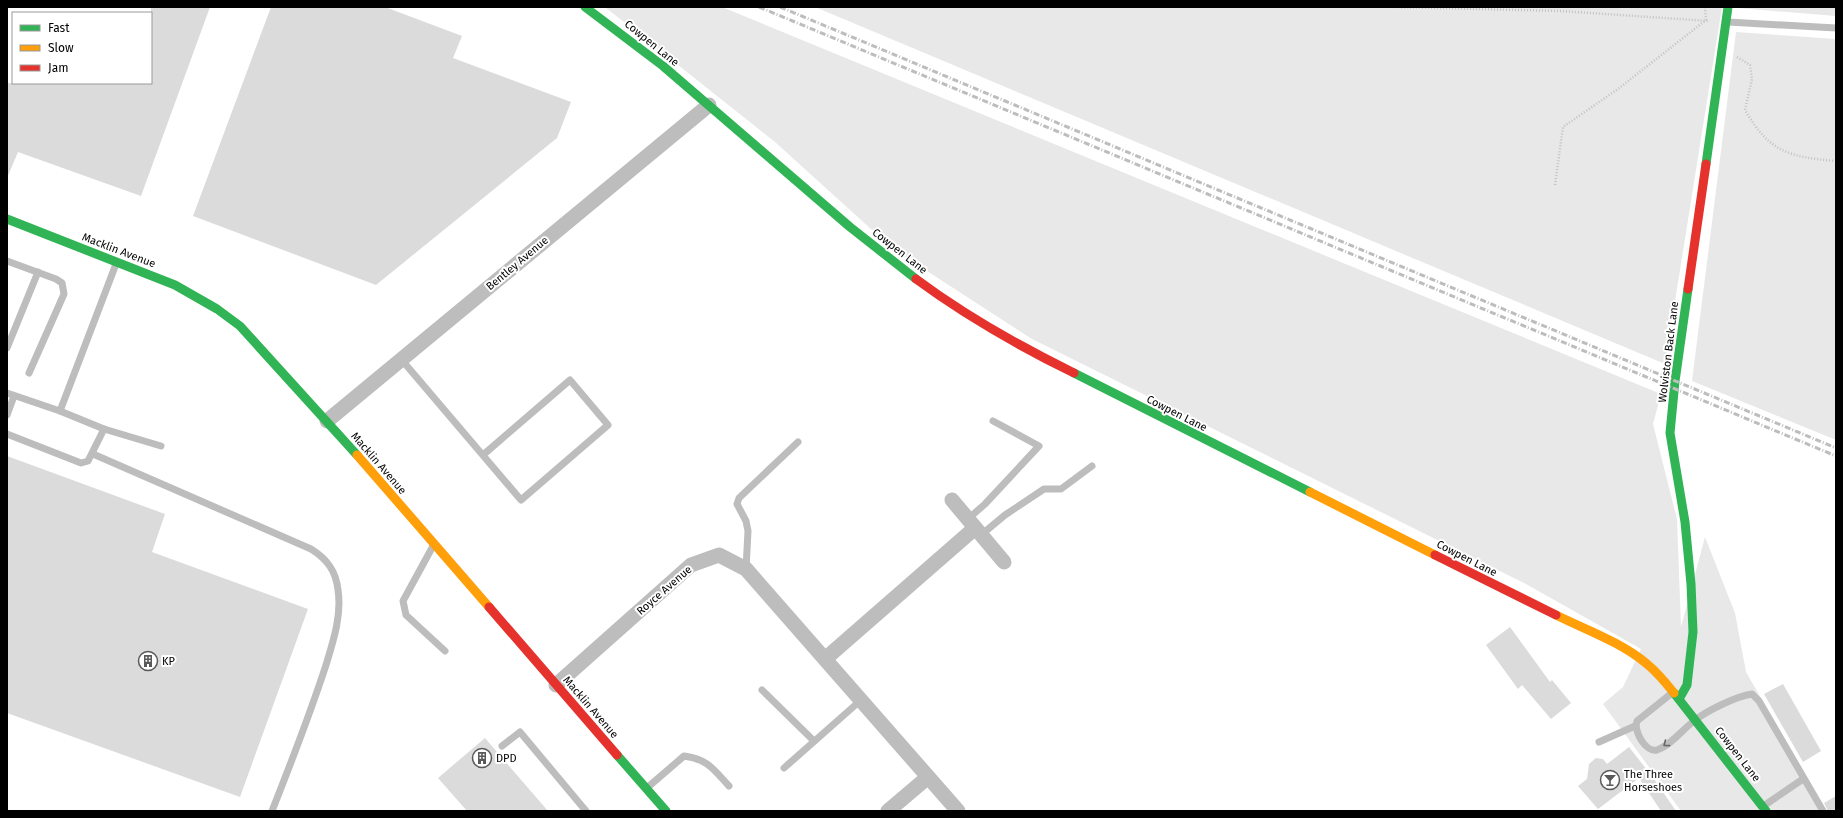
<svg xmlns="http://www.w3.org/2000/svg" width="1843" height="818" font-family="'Fira Sans',sans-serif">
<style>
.green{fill:#e8e8e8}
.building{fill:#dbdbdb}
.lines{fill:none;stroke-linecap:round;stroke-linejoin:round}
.path{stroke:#c2c2c2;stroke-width:2.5;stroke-dasharray:1 2;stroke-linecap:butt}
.lane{stroke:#bdbdbd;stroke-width:7}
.street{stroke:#bdbdbd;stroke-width:15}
.fast{stroke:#30b455;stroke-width:9}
.slow{stroke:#ff9f0a;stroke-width:9}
.jam{stroke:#e5322d;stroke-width:9}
.rail{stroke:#bdbdbd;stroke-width:3;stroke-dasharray:6 2 1 2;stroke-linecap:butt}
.oneway{stroke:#686868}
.labels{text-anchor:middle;stroke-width:4;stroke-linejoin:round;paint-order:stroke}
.street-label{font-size:11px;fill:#000;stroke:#fff}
.poi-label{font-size:11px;fill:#000;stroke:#fff;text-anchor:start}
</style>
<rect width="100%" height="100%" fill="#fff"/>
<g class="green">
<path d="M605,7H722L1661,394L1653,424L1677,519L1681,627L1705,537L1735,613L1746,672L1826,811H1681L1603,704L1623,687L1641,649L1526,584L1032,339L893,249L775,142Z"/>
<path d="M815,7H1722L1665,364Z"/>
<path d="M1738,7H1836V16L1738,8Z"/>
<path d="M1736,32L1836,39V440L1692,381Z"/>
</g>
<g class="building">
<path d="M151,7H210L141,196L18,152L7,178V83H151Z"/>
<path d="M271,7H385L462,36L453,58L571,102L557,138L376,285L193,216Z"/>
<path d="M7,456L165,514L152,552L308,609L240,797L7,713Z"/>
<path d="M1510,627L1550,682L1552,680L1571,703L1551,719L1522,685L1518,689L1486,645Z"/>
<path d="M1783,684L1821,751L1803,762L1764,694Z"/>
<path d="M485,738L548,811H467L438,778Z"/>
<path d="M1629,747L1654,779L1676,811H1661L1639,778L1598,809L1578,786L1587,779L1589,764L1596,758L1603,759L1607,764Z"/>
<path d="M1836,796V811H1828L1824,803Z"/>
</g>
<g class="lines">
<g class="path">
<path d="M1395,7L1561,11L1709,21"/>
<path d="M1737,57L1750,65L1752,79L1745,110C1769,152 1789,157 1836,161"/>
<path d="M1555,185L1563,127L1618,89L1706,20L1705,7"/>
</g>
<g class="lane">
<path d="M1728,22L1836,28"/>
<path d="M7,261L56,279L62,283L64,294L29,373"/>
<path d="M7,348L38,272"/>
<path d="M401,359L521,500L608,425L570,380L483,455"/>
<path d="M7,393L60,411L116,264"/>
<path d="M7,415L14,396"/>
<path d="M104,429L161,446"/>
<path d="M7,434L81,463L88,461L104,429L60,411"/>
<path d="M93,454L311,549C327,559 336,571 338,590C342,615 333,642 326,665C310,714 291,763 272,811"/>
<path d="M968,519L985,504L1039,446L993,421"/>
<path d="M981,535L1005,515L1044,489H1061L1092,466"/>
<path d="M433,546L403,601L406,615L445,651"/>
<path d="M746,569L748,531L746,521L737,504L739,498L798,442"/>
<path d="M762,690L814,741"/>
<path d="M1672,693L1637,721C1633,731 1646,753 1657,750C1670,746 1683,729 1694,721C1706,711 1737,696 1752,694L1759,701L1823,811"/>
<path d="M1599,742L1635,726"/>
<path d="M502,746L520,732L586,811"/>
<path d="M784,768L861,700"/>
<path d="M648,787L684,756C708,759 714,770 729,786"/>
<path d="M1765,805L1803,779"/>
</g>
<g class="street">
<path d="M327,421L709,105"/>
<path d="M952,500L1004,562"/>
<path d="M825,659L975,528"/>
<path d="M556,685L691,565L719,555L746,569L958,811"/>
<path d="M888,811L928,777"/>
</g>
<g class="fast">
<path d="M585,7L663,66L850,227L916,279"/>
<path d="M1706,164L1728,7"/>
<path d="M7,219L175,285L217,309L240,326L357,455"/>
<path d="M1074,373L1310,492"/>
<path d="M1674,693L1766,811"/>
<path d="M1679,699L1687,685L1693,632L1691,584L1685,522L1670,433L1675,381L1688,289"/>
<path d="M617,755L666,811"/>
</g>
<g class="slow">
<path d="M357,455L489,607"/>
<path d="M1310,492L1435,555"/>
<path d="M1556,615C1586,630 1621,642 1647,664C1657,672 1666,683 1674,693"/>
</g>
<g class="jam">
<path d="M916,279C966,316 1019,346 1074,373"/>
<path d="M1688,289L1706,164"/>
<path d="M1435,555L1556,615"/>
<path d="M489,607L617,755"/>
</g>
<g class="rail">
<path d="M759,7L1836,456"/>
<path d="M780,7L1836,448"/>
</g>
</g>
<defs><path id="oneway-chevron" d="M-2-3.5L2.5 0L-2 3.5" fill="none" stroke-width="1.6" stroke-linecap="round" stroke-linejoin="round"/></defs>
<use class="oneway" href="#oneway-chevron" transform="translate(1666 744) rotate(143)"/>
<defs>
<symbol id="building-ring" viewBox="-11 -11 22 22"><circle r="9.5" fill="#fff" stroke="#595959" stroke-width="1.5"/><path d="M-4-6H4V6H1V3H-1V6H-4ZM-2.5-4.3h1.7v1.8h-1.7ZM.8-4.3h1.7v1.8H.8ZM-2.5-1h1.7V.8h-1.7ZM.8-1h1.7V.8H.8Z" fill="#595959"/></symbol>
<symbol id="bar-ring" viewBox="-11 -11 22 22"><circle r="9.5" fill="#fff" stroke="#595959" stroke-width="1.5"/><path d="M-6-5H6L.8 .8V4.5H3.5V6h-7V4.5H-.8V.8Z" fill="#595959"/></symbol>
</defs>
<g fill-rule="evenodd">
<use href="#building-ring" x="137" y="650" width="22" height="22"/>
<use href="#building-ring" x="471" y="747" width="22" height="22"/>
<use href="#bar-ring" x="1599" y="769" width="22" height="22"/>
</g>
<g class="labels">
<g class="street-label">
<text transform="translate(652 43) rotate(39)" y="4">Cowpen Lane</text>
<text transform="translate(119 250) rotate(21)" y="4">Macklin Avenue</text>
<text transform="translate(900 251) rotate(38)" y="4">Cowpen Lane</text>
<text transform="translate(517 263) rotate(-40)" y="4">Bentley Avenue</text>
<text transform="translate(1668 352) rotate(-83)" y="4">Wolviston Back Lane</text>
<text transform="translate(1177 413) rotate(27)" y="4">Cowpen Lane</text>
<text transform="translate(379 463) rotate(49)" y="4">Macklin Avenue</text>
<text transform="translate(1467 558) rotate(27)" y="4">Cowpen Lane</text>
<text transform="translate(664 590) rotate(-41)" y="4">Royce Avenue</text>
<text transform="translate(591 707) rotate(49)" y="4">Macklin Avenue</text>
<text transform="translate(1738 754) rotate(52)" y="4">Cowpen Lane</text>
</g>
<g class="poi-label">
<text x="162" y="665">KP</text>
<text x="496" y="762">DPD</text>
<text x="1624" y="778">The Three<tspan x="1624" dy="13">Horseshoes</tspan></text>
</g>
</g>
<rect width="1843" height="818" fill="none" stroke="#000000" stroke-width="16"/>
<rect x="12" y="12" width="140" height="72" fill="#ffffff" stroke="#999999"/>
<rect x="20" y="25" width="20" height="6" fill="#30b455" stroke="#999999"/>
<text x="48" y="32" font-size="12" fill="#000000">Fast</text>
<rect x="20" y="45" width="20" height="6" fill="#ff9f0a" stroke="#999999"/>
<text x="48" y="52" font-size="12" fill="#000000">Slow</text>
<rect x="20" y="65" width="20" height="6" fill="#e5322d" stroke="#999999"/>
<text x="48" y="72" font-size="12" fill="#000000">Jam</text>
</svg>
